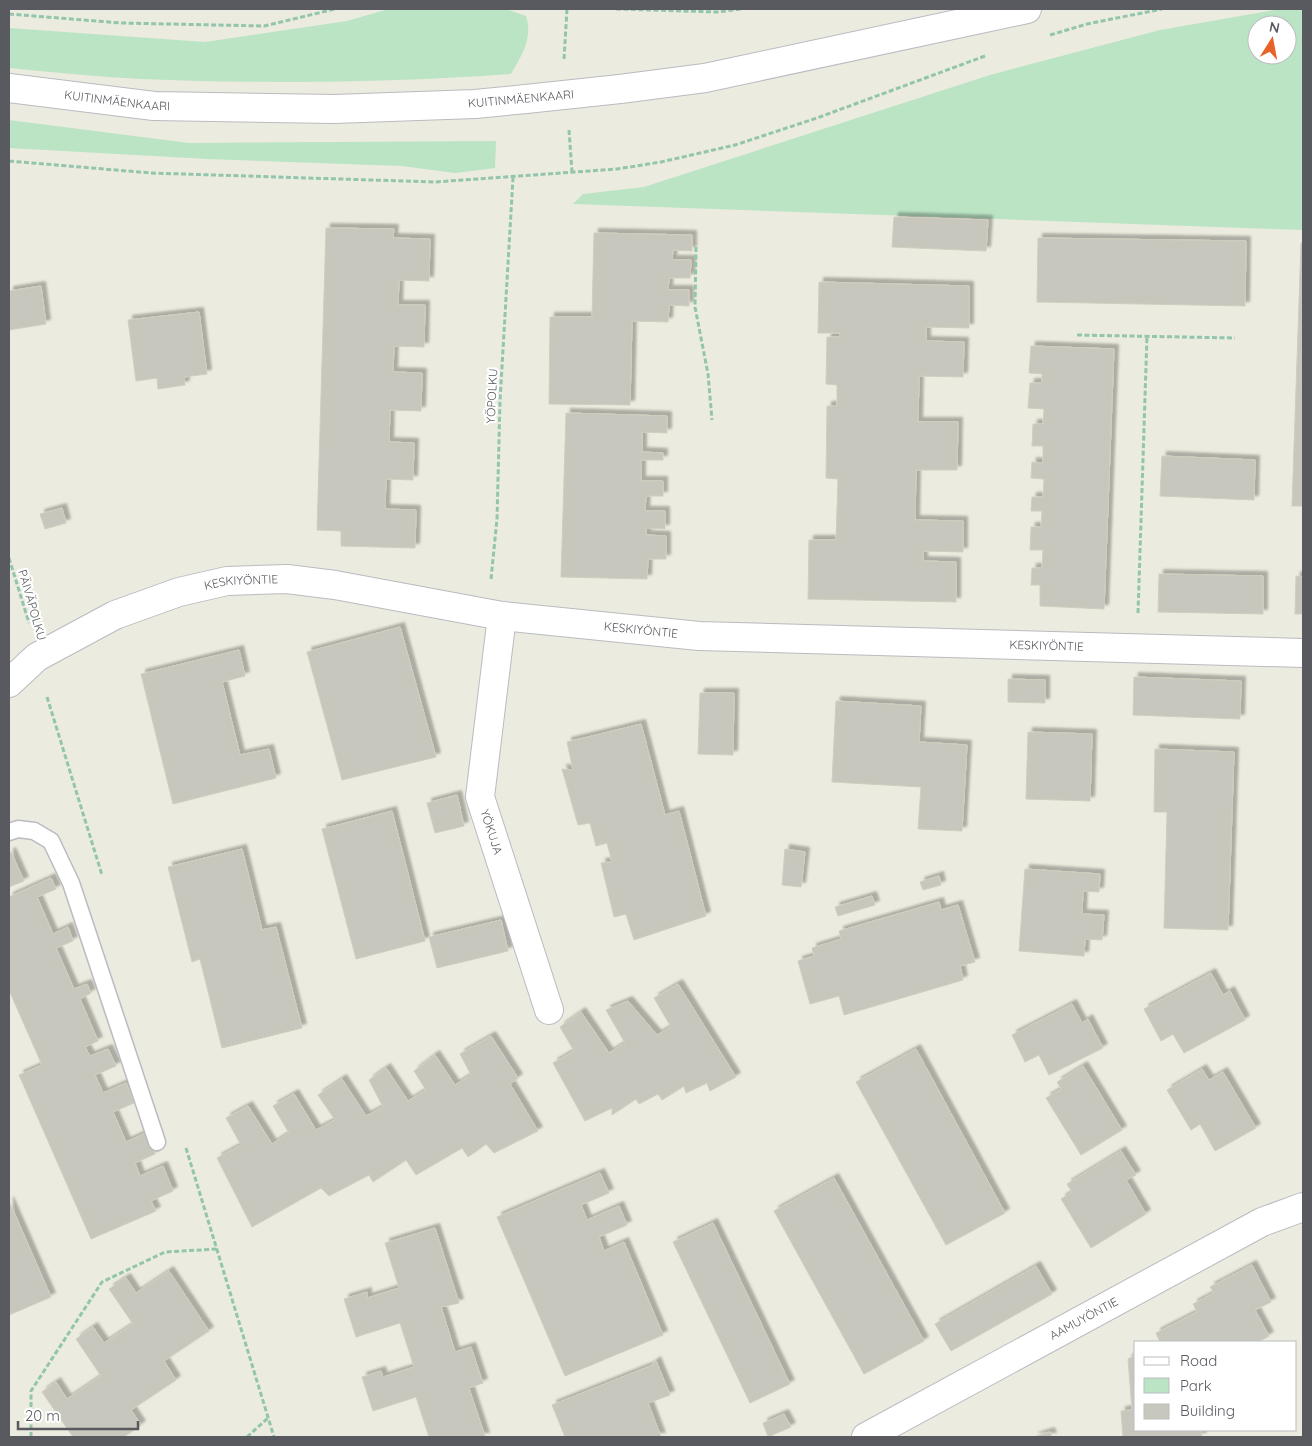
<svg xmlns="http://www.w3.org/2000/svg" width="1312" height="1446" font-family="Quicksand,sans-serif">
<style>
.green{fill:#bae4c4;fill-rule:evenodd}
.building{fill:#c8c7be;stroke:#d0cebd;filter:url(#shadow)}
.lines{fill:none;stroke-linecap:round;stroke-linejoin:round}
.service-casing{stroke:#babbc1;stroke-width:19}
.minor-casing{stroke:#babbc1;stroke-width:30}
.tertiary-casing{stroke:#babbc1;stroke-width:30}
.path{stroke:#93c5ad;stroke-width:3;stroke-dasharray:5 2.5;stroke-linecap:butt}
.service{stroke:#fff;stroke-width:16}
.minor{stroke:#fff;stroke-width:28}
.tertiary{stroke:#fff;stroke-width:28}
.tertiary-bridge-casing{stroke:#babbc1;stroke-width:30;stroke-linecap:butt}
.tertiary-bridge{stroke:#fff;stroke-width:28}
.labels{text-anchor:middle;stroke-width:4.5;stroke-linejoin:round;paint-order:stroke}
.street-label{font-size:12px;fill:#585a60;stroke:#fff}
</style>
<defs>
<filter id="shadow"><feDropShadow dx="4.5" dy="-4.5" stdDeviation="1" flood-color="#0004"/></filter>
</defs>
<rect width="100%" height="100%" fill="#ebebdf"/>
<g class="green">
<path d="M389,9H506L526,16C533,38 522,55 511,74C388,83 265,84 141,79C97,77 53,72 9,68V28L205,42L347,21Z"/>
<path d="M1280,9H1303L1302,230L573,204L583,194L644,187L990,75L1160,30ZM1257,25H1287V55H1257Z"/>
<path d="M9,120L189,143L496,141L495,168L455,173L402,166L208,159L9,148Z"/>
</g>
<g class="building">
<path d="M894,217L988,220L986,251L892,247Z"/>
<path d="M326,228L394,229L393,238L430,239L429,281L399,280L398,305H425L424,347L394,346L393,372L422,373L421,411L390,410L389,442L414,443L413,480L386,479L385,509L416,510L415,548L341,546V531L317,530Z"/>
<path d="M594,233L692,235V251L673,250L672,260H691L690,278H669L668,290H689V306L669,305L668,322L632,321L630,405L549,404L550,317H592Z"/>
<path d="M1038,238L1246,241L1245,306L1037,302Z"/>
<path d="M1301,243H1303V506H1292Z"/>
<path d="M819,282L969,286V328L926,327V341L964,342L963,377L919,376L918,422H958L957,470H916L915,520L963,521V552L923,551V561L956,562V602L808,599L809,540H836L838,479L826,478L827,406H837V385L826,384L827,337H840V333H818Z"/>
<path d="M41,286L46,324L9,330V291Z"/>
<path d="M199,312L207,374L184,377L185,385L158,389L157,378L136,381L128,320Z"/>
<path d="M1031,346L1114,349L1104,609L1040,606V585H1031L1032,568H1042L1043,550H1030L1031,527H1041L1042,511H1031L1032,497H1043L1044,479L1031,478L1032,462L1043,463V446H1032L1033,424H1043L1044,409L1028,408L1030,383H1042V374L1029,373Z"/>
<path d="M566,413L667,416V433L642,432V452L663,453V460H641V481H663V496H646L645,511H665V529L646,528V535L666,536V559H648L647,579L561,577Z"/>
<path d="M1162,456L1255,460L1254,500L1160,496Z"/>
<path d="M62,508L66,523L45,529L40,514Z"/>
<path d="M1159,574L1263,576V614L1158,612Z"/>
<path d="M1296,576L1303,577V614H1295Z"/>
<path d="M400,627L436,757L342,780L307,652Z"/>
<path d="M239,650L245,676L222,682L240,755L269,749L276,778L173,804L141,674Z"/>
<path d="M1134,677L1241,681L1240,719L1133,715Z"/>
<path d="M1008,679L1045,680V703L1008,702Z"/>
<path d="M700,693H734L733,755L698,754Z"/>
<path d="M836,701L921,706L919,742L967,745L962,831L918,829L921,787L832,782Z"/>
<path d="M641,724L665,815L679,811L706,916L634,940L626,914L614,917L601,863L612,862L607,843L596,846L590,823L578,825L562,769L573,770L567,742Z"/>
<path d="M1028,732L1092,734L1090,801L1026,799Z"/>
<path d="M1155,749L1234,752L1228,930L1164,928L1167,812H1154Z"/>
<path d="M457,795L464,826L435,833L427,803Z"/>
<path d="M392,811L425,941L356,959L322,829Z"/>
<path d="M242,849L262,930L276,927L302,1028L222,1048L200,959L192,962L168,867Z"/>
<path d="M785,849L805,852L801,887L782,885Z"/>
<path d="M11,852L24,881L9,887V853Z"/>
<path d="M1025,869L1100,874L1099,892L1083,891L1082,914L1104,915L1102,940L1085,939L1084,956L1019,951Z"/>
<path d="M939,876L941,885L923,890L920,882Z"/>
<path d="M51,878L56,889L37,897L53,934L68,927L73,941L56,948L74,989L87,984L91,993L80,999L98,1041L85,1047L90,1056L108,1049L116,1066L95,1075L103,1093L126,1083L134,1103L113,1112L126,1142L146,1133L155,1154L135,1163L140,1176L163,1166L173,1191L151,1201L156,1211L91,1239L19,1075L42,1065L9,990V897Z"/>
<path d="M872,896L875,905L838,916L835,907Z"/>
<path d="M939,902L941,910L958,905L975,962L960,966L963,980L844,1015L839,996L810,1004L798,961L814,956L812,948L841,939L839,931Z"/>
<path d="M501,920L508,951L437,968L429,937Z"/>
<path d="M1211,973L1223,995L1230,991L1245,1020L1184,1053L1173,1034L1161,1041L1144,1009Z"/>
<path d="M678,984L736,1077L710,1091L707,1083L686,1093L684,1086L662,1100L658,1094L639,1104L636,1099L612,1115V1108L585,1121L553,1063L574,1051L560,1027L581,1012L609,1053L625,1043L606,1010L628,1001L657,1035L671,1027L654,998Z"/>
<path d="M1072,1004L1082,1023L1088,1019L1103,1048L1049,1075L1039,1055L1025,1062L1012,1035Z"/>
<path d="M491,1036L518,1078L510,1084L538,1131L494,1153L486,1144L468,1157L462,1148L416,1175L406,1160L373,1182L369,1175L329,1196L321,1188L252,1227L217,1158L241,1145L226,1118L248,1106L272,1144L289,1133L273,1106L294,1094L316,1130L335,1120L318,1095L342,1079L366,1116L383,1107L369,1080L386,1068L408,1101L426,1090L414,1071L435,1055L455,1085L471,1075L460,1054Z"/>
<path d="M916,1049L1005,1213L946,1245L856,1082Z"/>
<path d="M1083,1066L1122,1130L1081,1155L1046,1098L1061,1089L1057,1082Z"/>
<path d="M1202,1069L1209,1080L1223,1072L1256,1128L1215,1151L1200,1124L1191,1130L1167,1090Z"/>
<path d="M1121,1151L1136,1175L1126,1180L1146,1214L1091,1248L1061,1199L1072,1192L1067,1184Z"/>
<path d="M600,1173L609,1193L581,1205L587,1220L619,1206L627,1225L599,1237L604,1251L624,1242L663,1335L565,1376L497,1217Z"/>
<path d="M834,1178L924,1341L864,1374L774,1211Z"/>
<path d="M9,1201L51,1297L9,1315Z"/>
<path d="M713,1223L790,1384L750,1403L673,1242Z"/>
<path d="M435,1228L459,1303L441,1307L455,1352L471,1347L483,1383L469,1388L485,1437H429L416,1397L373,1411L362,1377L381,1371L383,1377L414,1367L400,1323L356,1337L344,1299L367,1292V1298L399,1288L385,1243Z"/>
<path d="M1252,1265L1271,1302L1255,1310L1269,1336L1258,1342H1160L1156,1333L1197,1312L1193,1304L1214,1293L1210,1287Z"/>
<path d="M1036,1266L1052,1294L951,1351L935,1324Z"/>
<path d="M169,1271L209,1331L164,1361L176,1380L131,1410L141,1425L124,1437H73L42,1392L56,1382L67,1399L101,1376L76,1339L93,1327L104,1343L133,1324L109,1289L126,1278L136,1293Z"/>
<path d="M1136,1355V1430H1201L1202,1437H1123L1121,1411L1132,1410L1128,1359Z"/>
<path d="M656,1361L670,1395L648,1403L661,1437H565L552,1405L650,1366Z"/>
<path d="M784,1414L791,1427L768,1437L763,1423Z"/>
<path d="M1050,1432L1052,1437H1034Z"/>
</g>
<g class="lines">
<defs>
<path id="service" d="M9,832L18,829L34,831L51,841L71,883L157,1142"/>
<g id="minor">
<path id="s1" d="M502,616L480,797L549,1010"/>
<path id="s2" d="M9,683L37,657L115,615L179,592L227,581L287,579L335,585L502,616L699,636L1303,653"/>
<path id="s3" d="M866,1437L1262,1222L1303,1207"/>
</g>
<g id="tertiary">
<path id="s4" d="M9,88L154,106L334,109L475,104L526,99"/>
<path d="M620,89L705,78L1027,9"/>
</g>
</defs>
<use href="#service" class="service-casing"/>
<use href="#minor" class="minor-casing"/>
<use href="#tertiary" class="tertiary-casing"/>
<g class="path">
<path d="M616,9L717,12L741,9"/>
<path d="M9,14L121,23L264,26L335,9"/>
<path d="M1050,35L1087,24L1162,9"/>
<path d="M564,59L567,9"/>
<path d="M569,130L572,172"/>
<path d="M9,161L151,173L435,182L617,169L661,162L735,145L817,118L985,56"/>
<path d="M696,247L695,307L708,374L712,420"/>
<path d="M1077,335L1235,338"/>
<path d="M9,558L29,623"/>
<path d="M491,579L497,519L500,401L513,178"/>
<path d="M1138,613L1147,336"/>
<path d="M47,697L102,875"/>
<path d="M186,1148L274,1437"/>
<path d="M31,1437V1391L102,1282L165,1252L217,1249"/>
<path d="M247,1437L268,1418"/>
</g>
<use href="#service" class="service"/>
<use href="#minor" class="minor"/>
<use href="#tertiary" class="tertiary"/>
<defs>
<path id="tertiary-bridge" d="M526,99L620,89"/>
</defs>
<use href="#tertiary-bridge" class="tertiary-bridge-casing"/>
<use href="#tertiary-bridge" class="tertiary-bridge"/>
</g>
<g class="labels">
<g class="street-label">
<text transform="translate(521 99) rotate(-5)" y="4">KUITINMÄENKAARI</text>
<text dy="4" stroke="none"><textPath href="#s4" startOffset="109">KUITINMÄENKAARI</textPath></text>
<text transform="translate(492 396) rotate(-87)" y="4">YÖPOLKU</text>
<text dy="4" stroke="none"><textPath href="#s2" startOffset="258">KESKIYÖNTIE</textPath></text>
<text transform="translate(32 605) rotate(74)" y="4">PÄIVÄPOLKU</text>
<text dy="4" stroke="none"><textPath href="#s2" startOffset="662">KESKIYÖNTIE</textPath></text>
<text dy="4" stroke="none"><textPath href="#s2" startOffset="1068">KESKIYÖNTIE</textPath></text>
<text dy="4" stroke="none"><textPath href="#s1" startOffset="219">YÖKUJA</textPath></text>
<text dy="4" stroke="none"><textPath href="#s3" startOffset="248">AAMUYÖNTIE</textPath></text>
</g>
</g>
<rect width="1312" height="1446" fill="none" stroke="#585a60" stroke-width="20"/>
<rect x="1134" y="1341" width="162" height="90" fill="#ffffff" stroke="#bcbdbf"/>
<rect x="1144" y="1357" width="25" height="8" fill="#ffffff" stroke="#bcbdbf"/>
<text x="1180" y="1366" font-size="15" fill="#585a60">Road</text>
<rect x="1144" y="1378" width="25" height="15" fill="#bae4c4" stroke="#bcbdbf"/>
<text x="1180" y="1391" font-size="15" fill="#585a60">Park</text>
<rect x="1144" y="1404" width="25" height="15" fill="#c8c7be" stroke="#bcbdbf"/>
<text x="1180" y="1416" font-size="15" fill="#585a60">Building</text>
<g transform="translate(1272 40) rotate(11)"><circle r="24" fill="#ffffff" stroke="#bcbdbf"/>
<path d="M0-4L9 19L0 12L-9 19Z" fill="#e96227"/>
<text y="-8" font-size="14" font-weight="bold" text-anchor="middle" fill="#585a60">N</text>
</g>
<path d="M18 1421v8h120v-8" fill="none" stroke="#585a60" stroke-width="2.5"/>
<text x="25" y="1421" font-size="15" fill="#585a60" stroke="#ffffff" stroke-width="4" paint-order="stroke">20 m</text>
</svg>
